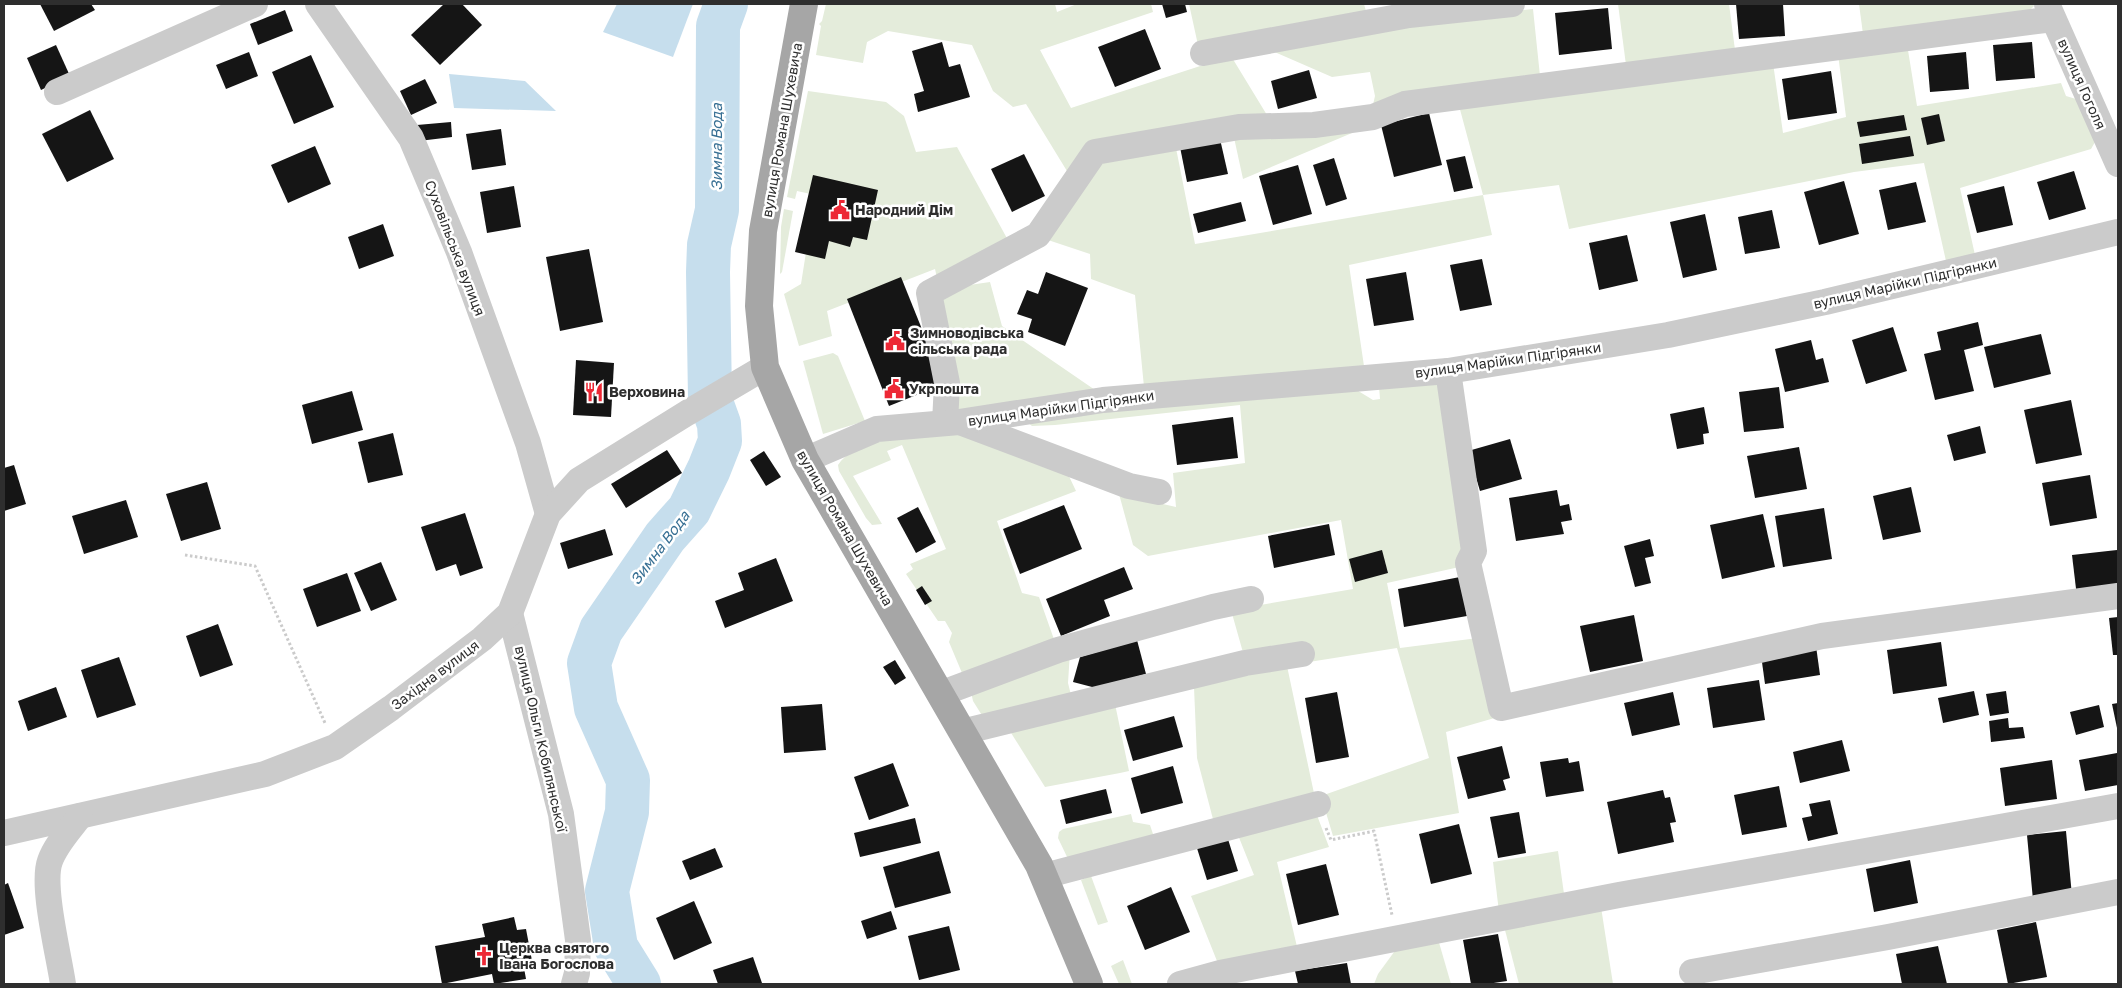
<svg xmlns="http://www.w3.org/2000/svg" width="2122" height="988" font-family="'Golos Text',sans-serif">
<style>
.green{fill:#e4ecdb}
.water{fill:#c6deed}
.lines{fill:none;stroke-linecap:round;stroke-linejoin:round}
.river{stroke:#c6deed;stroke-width:44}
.building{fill:#151515}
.path{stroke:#cbcbcb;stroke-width:3;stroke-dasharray:2.5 2.5;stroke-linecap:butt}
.minor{stroke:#cbcbcb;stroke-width:26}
.major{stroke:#a6a6a6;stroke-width:28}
.labels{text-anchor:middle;stroke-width:5;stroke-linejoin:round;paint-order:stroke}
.street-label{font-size:14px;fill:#2e2e2e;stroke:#fff}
.poi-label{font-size:14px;font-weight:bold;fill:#2e2e2e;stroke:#fff;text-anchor:start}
.water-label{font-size:15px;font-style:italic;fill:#387094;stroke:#fff}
</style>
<rect width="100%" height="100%" fill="#fff"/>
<g class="green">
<path d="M826,4H1055L1057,12L1077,4H1151L1153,12L1040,50L1071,108L1231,56L1270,120L1178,129L1070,176L1026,104L1013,107L993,91L972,45L888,31L867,42L863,63L816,55L821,26L819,24L822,21Z"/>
<path d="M1189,4H1364L1367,15L1198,45Z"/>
<path d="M1618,4H1729L1735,50L1626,65Z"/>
<path d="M1859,4H2033L2034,6L2025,15L1863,34Z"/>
<path d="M1533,9L1540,76L1372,109L1375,96L1370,72L1332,77L1268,49L1413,21Z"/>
<path d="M1907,44L1917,106L2061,83L2066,96L2076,99L2095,142L2091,149L1960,188L1975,255L1946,261L1924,163L1854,172L1569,229L1559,185L1483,195L1492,235L1349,265L1364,366L1144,387L1135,295L1091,279L1090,254L1048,240L1097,158L1175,143L1195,244L1483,195L1458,102L1773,63L1783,133L1846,117L1838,54Z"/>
<path d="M808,91L886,102L904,116L916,152L957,147L1009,242L937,278L935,269L827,311L832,336L799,346L784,294L801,284L807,246L848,202L797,191L795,199L787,197Z"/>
<path d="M1233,133H1352L1243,179Z"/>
<path d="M784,209L793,211L782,272L780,274L781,227Z"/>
<path d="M990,282L1002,326L1098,392L957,410L943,310V295L949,288Z"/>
<path d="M833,353L838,356L865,421L823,434L803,361Z"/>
<path d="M1442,379L1464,566L1387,583L1400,648L1478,638L1498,717L1446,732L1459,813L1333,836L1321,796L1429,758L1397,648L1309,662L1244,656L1231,610L1353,589L1341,520L1148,556L1133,545L1119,494L1176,507L1173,473L1245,463L1240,405L1055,425L1032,426L1026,421L1106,410L1355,389L1373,400L1380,399L1379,386Z"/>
<path d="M933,432L976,436L1067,472L1076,491L997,521L1022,593L1039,597L1056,645L962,673L949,642L952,633L945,621H938L906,574L913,569L910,564L946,549L902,445L887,451L891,460L853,476L882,524L872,525L866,518L839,471L838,465C853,441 907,436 933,432Z"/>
<path d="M1070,652L1068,683L1072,699L983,717L973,701L971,692Z"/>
<path d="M1287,666L1315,798L1214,823L1197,758L1194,687Z"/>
<path d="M1115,704L1129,771L1120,773L1045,787L1008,728Z"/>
<path d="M1315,810L1329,847L1277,862L1298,951L1219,966L1191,896L1254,875L1236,830Z"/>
<path d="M1131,814L1133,822L1150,825L1155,840L1069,861L1058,838L1059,832L1063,829Z"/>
<path d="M1558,851L1565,901L1499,912L1493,862Z"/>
<path d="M1091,876L1108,922L1098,925L1081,880Z"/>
<path d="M1601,907L1613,984H1519L1505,930Z"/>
<path d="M1438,939L1451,984H1374L1378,974L1397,948Z"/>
<path d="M1123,960L1132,984H1119L1111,966Z"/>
</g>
<g class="water">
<path d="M617,4H693L673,57L603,32Z"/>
<path d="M449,74L525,81L556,111L454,108Z"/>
</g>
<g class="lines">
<path class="river" d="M639,984L616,947L607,891L627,812L628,780L596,708L589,663L601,630L665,537L689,510L709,469L720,441L719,424L710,399L708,272L709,245L717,210L718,26L726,4"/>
</g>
<g class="building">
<path d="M40,4H91L95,10L54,31Z"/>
<path d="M444,4H462L482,25L440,65L411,35Z"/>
<path d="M1162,4H1185L1187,12L1166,18Z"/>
<path d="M1736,4H1783L1785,36L1739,39Z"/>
<path d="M1608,8L1612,49L1559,55L1555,13Z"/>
<path d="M285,10L293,31L258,45L250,24Z"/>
<path d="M1145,29L1161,69L1115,87L1098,47Z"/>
<path d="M942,42L949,67L960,64L970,97L918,112L914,94L924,91L912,51Z"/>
<path d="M2032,42L2035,78L1996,81L1993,45Z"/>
<path d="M56,45L70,76L41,90L27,58Z"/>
<path d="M249,52L258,76L226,89L216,65Z"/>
<path d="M1966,52L1969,89L1930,92L1927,56Z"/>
<path d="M311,55L334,107L294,124L272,72Z"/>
<path d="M1309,70L1317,98L1278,109L1271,81Z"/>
<path d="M1831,71L1837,113L1788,120L1782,79Z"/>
<path d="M425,79L437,103L411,115L400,91Z"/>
<path d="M90,110L114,159L67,182L42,134Z"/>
<path d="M1429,113L1442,165L1394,177L1381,125Z"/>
<path d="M1939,114L1945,141L1927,145L1921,118Z"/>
<path d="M1904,115L1907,130L1860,137L1857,122Z"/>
<path d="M451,122L452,137L419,141L417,125Z"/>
<path d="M501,129L506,165L472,170L466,134Z"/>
<path d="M1910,136L1914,156L1862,164L1859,144Z"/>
<path d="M1220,139L1228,174L1187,182L1180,147Z"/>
<path d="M315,146L331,184L288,203L271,165Z"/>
<path d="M1024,154L1045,196L1012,212L991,169Z"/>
<path d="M1465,156L1473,188L1454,192L1446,160Z"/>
<path d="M1334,158L1347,199L1326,206L1313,165Z"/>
<path d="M1298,165L1312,214L1273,225L1259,176Z"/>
<path d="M2074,171L2086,209L2049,220L2037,182Z"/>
<path d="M813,175L878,190L867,240L853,237L850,247L829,241L825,259L795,252Z"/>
<path d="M1844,181L1859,234L1819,245L1804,192Z"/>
<path d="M1916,182L1926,222L1888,230L1879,190Z"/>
<path d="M514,186L521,227L487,233L480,192Z"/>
<path d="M2004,186L2013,225L1977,233L1967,195Z"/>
<path d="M1241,202L1246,221L1198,233L1193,214Z"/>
<path d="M1772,210L1780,248L1745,254L1738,217Z"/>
<path d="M1705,214L1717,270L1683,278L1670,222Z"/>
<path d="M383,224L394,256L359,269L348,237Z"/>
<path d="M1627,235L1638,281L1599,290L1589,243Z"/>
<path d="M589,249L603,322L560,331L546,257Z"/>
<path d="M1482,259L1492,305L1460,311L1450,265Z"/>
<path d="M1046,272L1088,288L1065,346L1028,332L1032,319L1017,314L1027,290L1038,294Z"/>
<path d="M1406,272L1414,320L1374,326L1366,279Z"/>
<path d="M901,277L944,384L889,406L847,299Z"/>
<path d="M1978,322L1983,345L1964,350L1974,391L1935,400L1924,354L1941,350L1937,332Z"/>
<path d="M1893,327L1907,371L1866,384L1852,340Z"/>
<path d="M2041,334L2051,374L1994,388L1984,347Z"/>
<path d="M1811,340L1816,360L1823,358L1829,382L1785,392L1775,349Z"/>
<path d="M576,360L614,363L611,417L573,415Z"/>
<path d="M1779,387L1784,428L1744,432L1739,392Z"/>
<path d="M352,391L363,430L312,444L302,405Z"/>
<path d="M2071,400L2082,455L2036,464L2024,410Z"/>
<path d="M1704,407L1709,433L1703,434L1704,444L1677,449L1670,414Z"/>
<path d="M1233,417L1238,458L1177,465L1172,425Z"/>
<path d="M1980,426L1986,453L1954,461L1947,435Z"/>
<path d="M393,433L403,475L368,483L358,442Z"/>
<path d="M1510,439L1522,479L1480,491L1468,451Z"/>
<path d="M1799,447L1807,489L1755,498L1747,456Z"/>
<path d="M667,450L682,473L626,508L611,484Z"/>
<path d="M764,451L781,477L766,486L750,460Z"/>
<path d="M14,465L26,504L4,511V468Z"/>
<path d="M2090,475L2097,518L2050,526L2042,483Z"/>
<path d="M207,482L221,529L181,541L166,494Z"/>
<path d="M1911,487L1921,532L1883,540L1873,496Z"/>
<path d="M1557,490L1560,506L1569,504L1572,520L1561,522L1564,534L1516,541L1509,498Z"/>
<path d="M126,500L138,537L84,554L72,516Z"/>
<path d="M1064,505L1082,549L1020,574L1003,529Z"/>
<path d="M918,507L936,542L916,553L897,518Z"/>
<path d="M1824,508L1832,559L1783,567L1775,516Z"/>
<path d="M465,513L483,568L460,576L456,564L436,571L421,527Z"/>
<path d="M1763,514L1775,567L1722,579L1710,525Z"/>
<path d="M1329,524L1335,555L1274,568L1268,536Z"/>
<path d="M605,529L613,555L568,569L560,543Z"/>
<path d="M1650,539L1654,556L1645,558L1651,583L1635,587L1624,546Z"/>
<path d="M1382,550L1388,573L1355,582L1349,559Z"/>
<path d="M2117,550L2118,592L2077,597L2072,555Z"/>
<path d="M776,558L793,601L725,628L715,601L744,590L738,573Z"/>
<path d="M381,562L397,600L371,611L354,573Z"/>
<path d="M1124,567L1133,589L1104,600L1110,616L1061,636L1046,599Z"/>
<path d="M347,573L361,611L317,627L303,589Z"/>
<path d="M1460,577L1467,616L1404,627L1398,589Z"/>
<path d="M922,586L932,601L925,605L916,590Z"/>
<path d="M1634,615L1643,661L1590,672L1580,626Z"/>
<path d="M2118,617V655H2113L2109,618Z"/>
<path d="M218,624L233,665L200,677L186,636Z"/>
<path d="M1137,640L1146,674L1096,688L1073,682L1080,657Z"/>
<path d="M1941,642L1947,686L1893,694L1887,650Z"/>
<path d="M1816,646L1820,675L1765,684L1761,655Z"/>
<path d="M119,657L136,705L97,718L81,670Z"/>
<path d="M895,660L906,678L895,685L883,667Z"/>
<path d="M1759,680L1765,720L1713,728L1707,688Z"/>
<path d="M56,687L67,717L28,731L18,701Z"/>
<path d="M1974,691L1979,715L1943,723L1938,698Z"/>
<path d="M2006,691L2009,713L1990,716L1986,694Z"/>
<path d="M1337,692L1349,757L1316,763L1305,698Z"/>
<path d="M1673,692L1680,725L1632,736L1624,703Z"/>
<path d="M2118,703V728H2117L2112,704Z"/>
<path d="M822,704L826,750L784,753L781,707Z"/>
<path d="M2099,705L2104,727L2076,735L2070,712Z"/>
<path d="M1174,716L1183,747L1133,761L1124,730Z"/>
<path d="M2008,718L2009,728L2023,727L2025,738L1991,742L1989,721Z"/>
<path d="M1842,740L1850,771L1800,783L1793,752Z"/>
<path d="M1502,746L1510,778L1503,780L1506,790L1468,799L1457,757Z"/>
<path d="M2117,753L2118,785L2085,791L2079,760Z"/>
<path d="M1568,758L1569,763L1579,761L1584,791L1546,797L1540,762Z"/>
<path d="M2052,760L2057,799L2005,806L2000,768Z"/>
<path d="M893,763L909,806L869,820L854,777Z"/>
<path d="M1173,766L1183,803L1141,814L1131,778Z"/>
<path d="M1779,786L1787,827L1742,835L1734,795Z"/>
<path d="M1106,789L1112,813L1066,824L1060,800Z"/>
<path d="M1663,790L1665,798L1670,797L1676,822L1670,823L1674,842L1618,854L1607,802Z"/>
<path d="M1830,800L1838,834L1808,841L1802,818L1812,816L1809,804Z"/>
<path d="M1519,812L1526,853L1498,858L1490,817Z"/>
<path d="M915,818L921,843L860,857L854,833Z"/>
<path d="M1459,824L1472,874L1431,884L1419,834Z"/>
<path d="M2066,831L2072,896L2033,900L2027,835Z"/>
<path d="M1227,836L1238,871L1207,880L1196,845Z"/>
<path d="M715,848L723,867L690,880L682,861Z"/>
<path d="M939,851L951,893L895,908L883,867Z"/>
<path d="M1910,860L1918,903L1874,912L1866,869Z"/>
<path d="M1326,864L1339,915L1298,925L1286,874Z"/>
<path d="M8,883L24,928L4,935V885Z"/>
<path d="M1171,887L1190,932L1145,950L1127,906Z"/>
<path d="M694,901L712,943L674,960L656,918Z"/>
<path d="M891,911L897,929L867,939L861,921Z"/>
<path d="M514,917L517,930L526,929L533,966L524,968L526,979L494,984L492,974L442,984L435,946L485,937L482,924Z"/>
<path d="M2036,922L2047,977L2008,984L1997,930Z"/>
<path d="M949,926L960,970L919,980L908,936Z"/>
<path d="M1498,934L1507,981L1487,984H1471L1463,940Z"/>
<path d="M1938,946L1947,984H1902L1896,954Z"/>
<path d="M753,957L762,983L718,984L713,970Z"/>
<path d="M1347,963L1351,984H1298L1295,971Z"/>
</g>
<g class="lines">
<g class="path">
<path d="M185,555L255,566L325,723"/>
<path d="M1326,828L1331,840L1374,831L1392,915"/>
</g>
<g class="minor">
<path d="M318,4L411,138L459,252L528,443L548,514"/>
<path d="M2047,4L2118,164"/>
<path d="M1203,53L1409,15L1512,4"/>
<path d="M57,92L255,4"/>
<path d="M1448,371L1474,551L1468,563L1501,708L1822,636L2118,596"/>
<path d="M960,422L1129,486L1159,492"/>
<path d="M945,423L947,383L929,293L1038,235L1095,152L1239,127L1314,125L1373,117L1405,104L2053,19"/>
<path d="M805,460L877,429L959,422L1103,400L1448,371L1668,335L1825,302L2118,232"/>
<path d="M510,613L561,814L578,940L577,973L574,984"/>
<path d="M940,694L1058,650L1213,607L1251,599"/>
<path d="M962,732L1245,663L1302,654"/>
<path d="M4,833L265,774L335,747L391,708L482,639L510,613L548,514L579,480L687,413L765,367"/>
<path d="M1044,876L1318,804"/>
<path d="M1692,972L1888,937L2118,892"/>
<path d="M63,984C59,956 41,885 50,861C56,844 70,830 80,816"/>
<path d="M1180,984L1220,973L1619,895L2118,806"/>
</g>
<path class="major" d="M804,4L763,231L759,306L765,367L805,460L1039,865L1089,984"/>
</g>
<defs>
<symbol id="civic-bare" viewBox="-9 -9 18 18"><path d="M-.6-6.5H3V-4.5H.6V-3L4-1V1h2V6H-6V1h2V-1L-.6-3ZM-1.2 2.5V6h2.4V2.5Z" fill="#ed2835" stroke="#fff" stroke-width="2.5" paint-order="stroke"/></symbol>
<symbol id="restaurant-bare" viewBox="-9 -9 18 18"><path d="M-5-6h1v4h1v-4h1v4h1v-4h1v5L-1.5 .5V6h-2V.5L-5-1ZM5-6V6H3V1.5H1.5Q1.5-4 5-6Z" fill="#ed2835" stroke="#fff" stroke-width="2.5" paint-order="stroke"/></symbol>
<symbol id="church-bare" viewBox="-9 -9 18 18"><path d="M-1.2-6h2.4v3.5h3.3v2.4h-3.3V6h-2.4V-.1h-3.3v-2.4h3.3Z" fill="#ed2835" stroke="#fff" stroke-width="2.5" paint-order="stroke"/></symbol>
</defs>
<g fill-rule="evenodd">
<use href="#civic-bare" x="826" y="196" width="28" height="28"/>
<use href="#civic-bare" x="881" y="327" width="28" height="28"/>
<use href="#civic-bare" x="880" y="375" width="28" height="28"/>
<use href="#restaurant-bare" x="580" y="378" width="28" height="28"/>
<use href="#church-bare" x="470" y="942" width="28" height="28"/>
</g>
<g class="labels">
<g class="street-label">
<text transform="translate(2082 84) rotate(66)" y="5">вулиця Гоголя</text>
<text transform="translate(782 130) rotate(-80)" y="5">вулиця Романа Шухевича</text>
<text transform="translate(455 248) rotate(69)" y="5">Суховільська вулиця</text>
<text transform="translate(1905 283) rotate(-13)" y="5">вулиця Марійки Підгірянки</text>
<text transform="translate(1508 360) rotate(-8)" y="5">вулиця Марійки Підгірянки</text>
<text transform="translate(1061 408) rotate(-8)" y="5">вулиця Марійки Підгірянки</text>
<text transform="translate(845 528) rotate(60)" y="5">вулиця Романа Шухевича</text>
<text transform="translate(435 675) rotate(-37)" y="5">Західна вулиця</text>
<text transform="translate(541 739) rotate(77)" y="5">вулиця Ольги Кобилянської</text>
</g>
<g class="poi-label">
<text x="855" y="215">Народний Дім</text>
<text x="910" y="338">Зимноводівська<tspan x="910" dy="16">сільська рада</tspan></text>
<text x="909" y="394">Укрпошта</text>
<text x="609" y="397">Верховина</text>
<text x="499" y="953">Церква святого<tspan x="499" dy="16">Івана Богослова</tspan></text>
</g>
<g class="water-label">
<text transform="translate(717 147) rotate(-90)" y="5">Зимна Вода</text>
<text transform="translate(660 548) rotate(-53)" y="5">Зимна Вода</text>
</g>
</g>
<rect width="2122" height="988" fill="none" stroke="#2e2e2e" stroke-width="10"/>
</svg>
